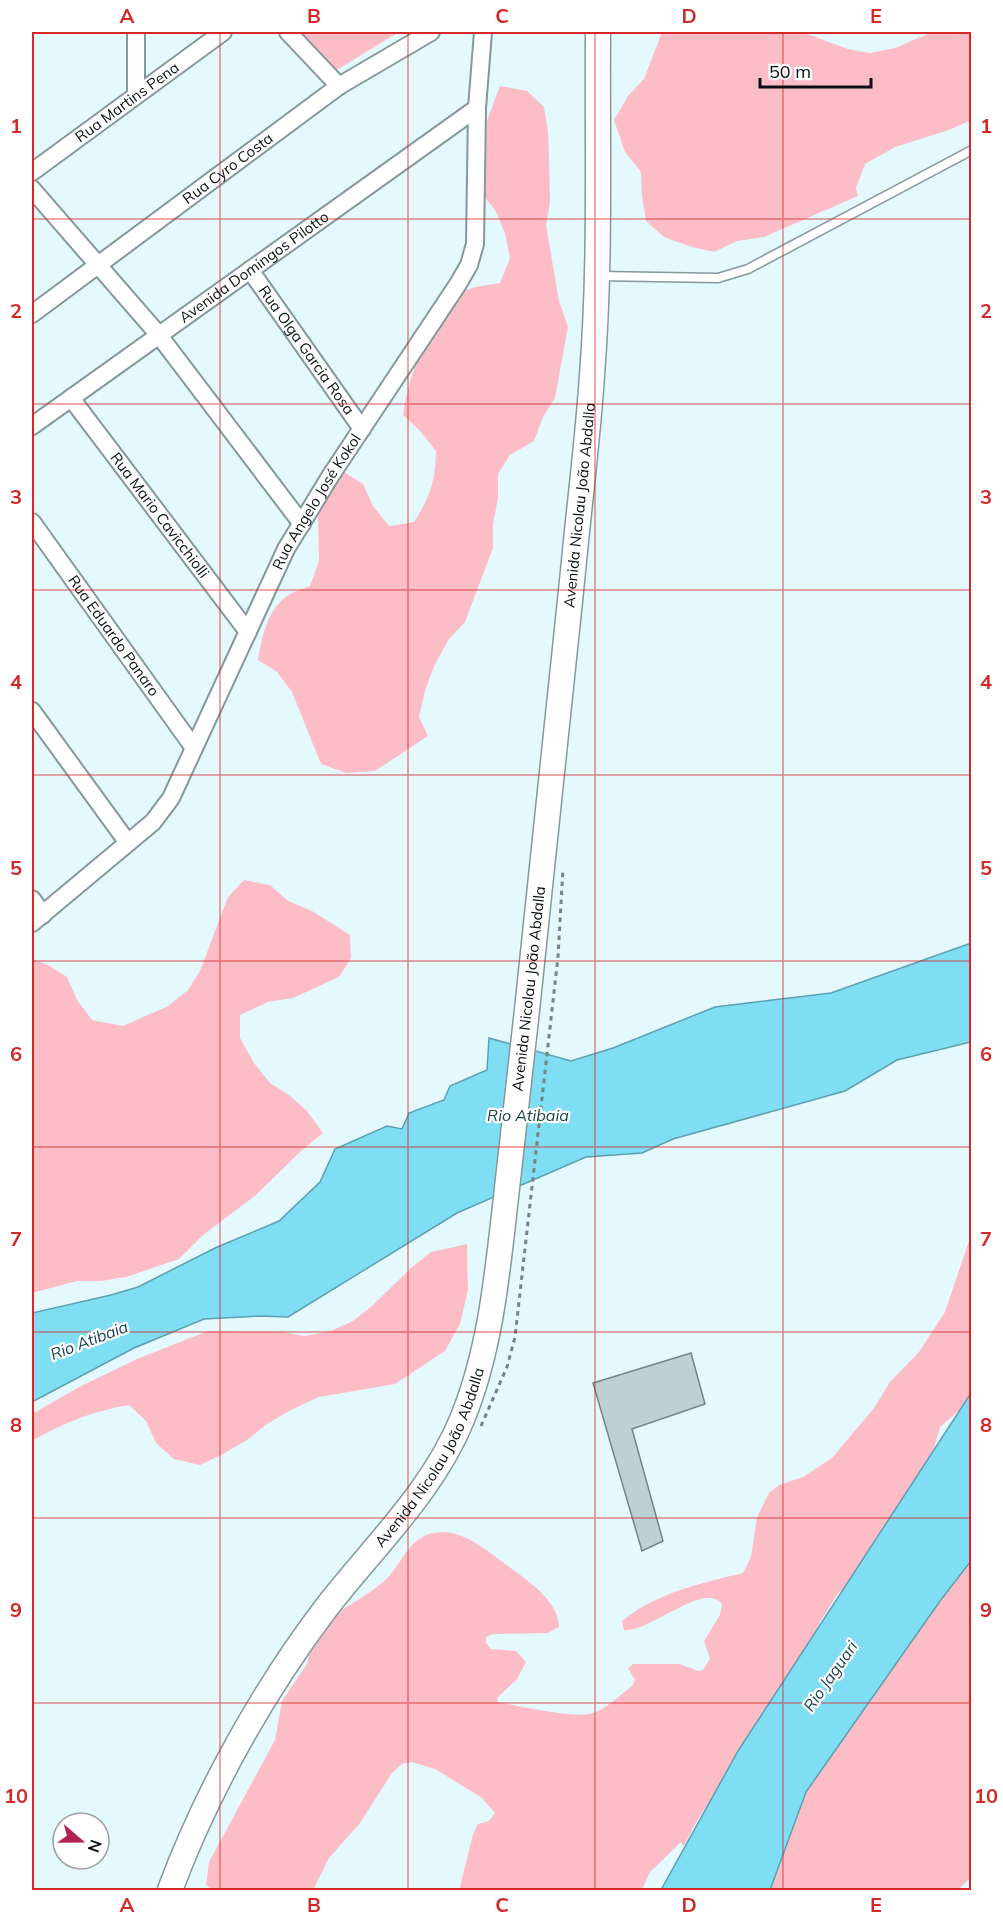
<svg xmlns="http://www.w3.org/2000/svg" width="1003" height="1922" font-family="Mulish,sans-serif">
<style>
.green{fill:#fcbdc7}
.water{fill:#7fddf4;stroke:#5ca0b0;stroke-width:1.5}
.building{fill:#bcd1d6;stroke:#72858a;stroke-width:1.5}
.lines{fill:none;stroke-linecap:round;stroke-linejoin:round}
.lane-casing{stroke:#84989d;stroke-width:11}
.street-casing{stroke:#84989d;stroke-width:20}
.secondary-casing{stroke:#84989d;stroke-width:27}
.path{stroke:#758386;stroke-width:3;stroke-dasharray:4.5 4.5;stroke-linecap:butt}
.lane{stroke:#fff;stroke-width:8}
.street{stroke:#fff;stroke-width:16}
.secondary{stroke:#fff;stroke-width:24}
.grid{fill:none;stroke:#d62828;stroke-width:1.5;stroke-opacity:0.55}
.labels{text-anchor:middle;stroke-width:4.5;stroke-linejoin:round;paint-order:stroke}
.street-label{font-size:15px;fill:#091012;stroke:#fff}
.water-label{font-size:16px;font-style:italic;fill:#18434d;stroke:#fff}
.neatline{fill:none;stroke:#d62828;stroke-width:2}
.grid-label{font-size:20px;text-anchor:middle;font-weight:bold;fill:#d62828}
</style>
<rect width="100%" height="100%" fill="#e4f9fe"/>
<g class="green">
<path d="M293,32H399L332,73Z"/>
<path d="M662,32H802L848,49L870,53L895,48L932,32H971V120L949,130L895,147L865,164L856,188L858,196L764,237L737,241L714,252L688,246L664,237L646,221L642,196L641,172L625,152L614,120L628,96L644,79Z"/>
<path d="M500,86L527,91L544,107L548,132L549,156L550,203L546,225L559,301L568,327L555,398L543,417L534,441L510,455L498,474V498L493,524V548L465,622L449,639L434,666L425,691L419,717L428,736L375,771L346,773L321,764L292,692L277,672L258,660C262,637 267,610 287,596C294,591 303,589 310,586L319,561L318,514L328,489L344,472L363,484L373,506L389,526L414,522C431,495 435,482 436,451L420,431L403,415C409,376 427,329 448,296L475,287L500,283L510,258L505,233L495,210L479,190L471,163Z"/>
<path d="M244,880L270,885L288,901L312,911L350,935L351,958L339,977L293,998L268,1002L240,1015V1038L254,1063L270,1083L289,1095L307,1111L323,1133L301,1151L256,1195L203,1235L179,1259L126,1277L101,1281H77L32,1293V959L48,965L67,977L77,1000L92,1020L123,1026L168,1006L188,990L200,971L228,897Z"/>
<path d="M971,1235V1400L940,1427L927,1472L876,1554L836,1596L820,1622L799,1667L695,1824L684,1846L681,1842L650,1872L642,1890H461L460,1887L473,1834L478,1824L489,1821L495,1813L482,1798L435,1769L411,1762L402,1764L392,1773L360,1823L329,1858L313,1890H213L206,1885L209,1862L275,1740L282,1701L307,1664L314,1633L319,1624C338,1611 368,1596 384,1581C397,1570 405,1549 419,1539C454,1517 489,1553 516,1572C533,1584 559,1604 559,1627L548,1633L493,1634L486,1637V1643L491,1649L516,1651L526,1662L517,1679L497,1698L498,1702C518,1706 575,1719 593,1713C607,1708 620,1695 632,1686L635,1680L628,1668L633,1664H680L698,1671L703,1670L710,1659L704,1641L720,1615L722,1604C703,1581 650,1633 624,1630L622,1621C656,1593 701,1583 743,1573L751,1557L757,1517L769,1493L779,1485L803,1477L832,1458L874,1408L890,1382L919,1352L945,1312Z"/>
<path d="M467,1244L468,1290L460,1324L445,1351L395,1384L319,1397L291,1410L267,1424L247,1440L223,1454L200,1465L174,1459L156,1443L146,1421L129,1405C93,1411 63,1423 32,1441V1414L79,1387L137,1359L208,1331L283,1332L305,1336L331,1331L353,1321L373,1305L411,1268L431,1252Z"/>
<path d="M971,1510V1877L958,1890H732Z"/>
</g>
<g class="water">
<path d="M971,943V1042L897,1060L845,1091L673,1139L642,1153L586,1157L457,1213L288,1317L261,1316L204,1319L134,1348L32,1402V1313L111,1295L138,1287L215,1248L279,1221L320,1182L335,1149L387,1126L402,1129L409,1113L444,1100L450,1086L487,1070L489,1038L571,1061L613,1048L715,1007L831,993Z"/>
<path d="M971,1393V1561L940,1601L806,1792L770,1890H661L738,1751Z"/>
</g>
<path class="building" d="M691,1353L705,1404L632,1429L663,1541L642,1551L593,1383Z"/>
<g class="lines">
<defs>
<path id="lane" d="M598,276L718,278L748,269L972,150"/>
<g id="street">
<path d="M136,32V93"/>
<path d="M288,32L339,86"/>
<path id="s1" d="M32,172L223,32"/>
<path d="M32,189L158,334L302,524"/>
<path id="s2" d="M250,270L362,429"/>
<path id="s3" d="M32,314L339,86L431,32"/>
<path id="s4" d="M71,398L248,632"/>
<path id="s5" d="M32,426L477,108"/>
<path id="s6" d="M32,522L194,748"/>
<path d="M32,711L128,843"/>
<path d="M32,899L43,915"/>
<path id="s7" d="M32,923L153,822L171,798L286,549L331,475L458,284L469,265L475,244L477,108L483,32"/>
</g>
<g id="secondary">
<path id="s8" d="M170,1890C206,1793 263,1691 326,1608C374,1546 434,1490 463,1417C490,1350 497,1277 505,1206C512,1141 519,1076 527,1010C543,861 559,711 574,561C580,499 588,437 592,375C601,261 597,146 598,32"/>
</g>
</defs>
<use href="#lane" class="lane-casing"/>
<use href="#street" class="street-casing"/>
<use href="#secondary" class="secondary-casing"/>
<path class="path" d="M481,1426L507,1367L515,1337L558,957L563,869"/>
<use href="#lane" class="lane"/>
<use href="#street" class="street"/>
<use href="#secondary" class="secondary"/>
</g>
<path class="grid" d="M220,32V1890M408,32V1890M595,32V1890M783,32V1890M32,219H972M32,404H972M32,590H972M32,775H972M32,961H972M32,1147H972M32,1332H972M32,1518H972M32,1703H972"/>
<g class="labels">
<g class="street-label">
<text dy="5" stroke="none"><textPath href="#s1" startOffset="118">Rua Martins Pena</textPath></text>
<text dy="5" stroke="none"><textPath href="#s3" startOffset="244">Rua Cyro Costa</textPath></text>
<text dy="5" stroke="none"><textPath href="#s5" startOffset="273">Avenida Domingos Pilotto</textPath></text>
<text dy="5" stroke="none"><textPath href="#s2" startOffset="98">Rua Olga Garcia Rosa</textPath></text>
<text dy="5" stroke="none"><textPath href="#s7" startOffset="518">Rua Angelo José Kokol</textPath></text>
<text dy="5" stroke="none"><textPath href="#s8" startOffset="1480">Avenida Nicolau João Abdalla</textPath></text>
<text dy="5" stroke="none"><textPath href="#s4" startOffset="147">Rua Mario Cavicchiolli</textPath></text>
<text dy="5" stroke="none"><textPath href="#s6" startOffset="140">Rua Eduardo Panaro</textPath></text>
<text dy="5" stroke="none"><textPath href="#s8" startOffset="994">Avenida Nicolau João Abdalla</textPath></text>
<text dy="5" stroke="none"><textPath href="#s8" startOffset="508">Avenida Nicolau João Abdalla</textPath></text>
</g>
<g class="water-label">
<text x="528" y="1121">Rio Atibaia</text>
<text transform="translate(89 1340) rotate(-21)" y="6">Rio Atibaia</text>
<text transform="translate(830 1676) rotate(-55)" y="6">Rio Jaguari</text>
</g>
</g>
<rect width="1003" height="1922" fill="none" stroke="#ffffff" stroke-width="66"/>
<g transform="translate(81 1841) rotate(110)"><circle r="28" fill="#ffffff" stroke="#9d9fa0" stroke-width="1.5"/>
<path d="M0-4.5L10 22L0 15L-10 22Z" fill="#b32351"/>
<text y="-9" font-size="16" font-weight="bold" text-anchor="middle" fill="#091012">N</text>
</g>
<path d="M760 78v9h111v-9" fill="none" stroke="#091012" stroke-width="3"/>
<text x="769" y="78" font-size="18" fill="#091012" stroke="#ffffff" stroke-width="4.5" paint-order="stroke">50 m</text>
<rect x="33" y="33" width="937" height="1856" class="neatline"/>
<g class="grid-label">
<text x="127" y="23">A</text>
<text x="314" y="23">B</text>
<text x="502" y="23">C</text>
<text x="689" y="23">D</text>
<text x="876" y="23">E</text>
<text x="16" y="133">1</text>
<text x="986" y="133">1</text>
<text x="16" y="318">2</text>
<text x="986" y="318">2</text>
<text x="16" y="504">3</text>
<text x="986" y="504">3</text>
<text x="16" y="689">4</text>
<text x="986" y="689">4</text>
<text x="16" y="875">5</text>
<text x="986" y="875">5</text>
<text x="16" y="1061">6</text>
<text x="986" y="1061">6</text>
<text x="16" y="1246">7</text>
<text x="986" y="1246">7</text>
<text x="16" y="1432">8</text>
<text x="986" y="1432">8</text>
<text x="16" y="1617">9</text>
<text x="986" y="1617">9</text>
<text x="16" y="1803">10</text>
<text x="986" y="1803">10</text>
<text x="127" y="1912">A</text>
<text x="314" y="1912">B</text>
<text x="502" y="1912">C</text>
<text x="689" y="1912">D</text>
<text x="876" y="1912">E</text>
</g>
</svg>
